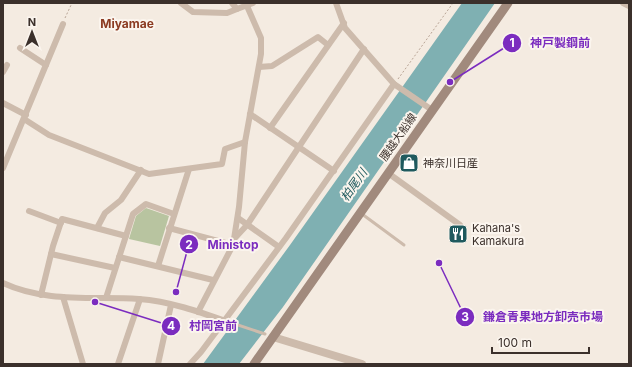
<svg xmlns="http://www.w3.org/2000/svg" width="632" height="367" font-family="Inter,'Noto Sans JP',sans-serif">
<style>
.green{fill:#b8c4a0}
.water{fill:#7fb0b2}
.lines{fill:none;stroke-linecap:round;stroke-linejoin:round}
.path{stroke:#b9a596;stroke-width:1;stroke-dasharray:2 2;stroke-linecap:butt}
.service{stroke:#cdbbac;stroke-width:3}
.minor{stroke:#cdbbac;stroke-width:6}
.tertiary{stroke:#cdbbac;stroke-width:8}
.secondary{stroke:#a18a7d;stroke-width:9}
.labels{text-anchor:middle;stroke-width:4;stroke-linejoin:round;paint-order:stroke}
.street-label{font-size:11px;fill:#3b302b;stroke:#fbf5ee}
.poi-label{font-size:11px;fill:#3b302b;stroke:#fbf5ee;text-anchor:start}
.neighbourhood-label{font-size:12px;font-weight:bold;fill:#8c3b22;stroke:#fbf5ee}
.water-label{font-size:12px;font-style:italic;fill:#1f5a5e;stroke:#fbf5ee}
.leader{fill:none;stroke:#7b2cbf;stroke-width:1.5}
.callout-dot{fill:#7b2cbf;stroke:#fbf5ee;stroke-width:1.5}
.mark-label{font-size:12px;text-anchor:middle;font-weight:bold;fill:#fff}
.callout-label{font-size:12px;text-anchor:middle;font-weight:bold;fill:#7b2cbf;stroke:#fbf5ee;stroke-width:4;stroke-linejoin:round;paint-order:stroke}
</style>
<rect width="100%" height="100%" fill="#f4ebe1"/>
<path class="green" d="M146,208L169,216L160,246L129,239L136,216Z"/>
<path class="water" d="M462,3H495L283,307L239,364H203L290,245Z"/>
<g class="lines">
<g class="path">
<path d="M65,18L72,3"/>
<path d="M398,79L453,3"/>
</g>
<g class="service">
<path d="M362,214L404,245"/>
<path d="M229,322L265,334"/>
</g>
<g class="minor">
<path d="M181,3L193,12L227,13L237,9"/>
<path d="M232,3L237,9L253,3"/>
<path d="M336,3L345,28L394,84L432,110"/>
<path d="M623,3L629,6"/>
<path d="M20,48L46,65"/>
<path d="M259,67L272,66L318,37L328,45"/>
<path d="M3,72L7,65"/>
<path d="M3,103L26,115"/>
<path d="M250,114L334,171"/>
<path d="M24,119L49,135L149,174L222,164L225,149L245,142"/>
<path d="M270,128L344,23"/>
<path d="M3,168L63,24"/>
<path d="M388,173L460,225"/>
<path d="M29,211L61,223"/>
<path d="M238,218L279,247"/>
<path d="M97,228L105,213L121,200L141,170"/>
<path d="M169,228L233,245"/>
<path d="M234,239L239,207L245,142L261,54V38L247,6"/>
<path d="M51,254L115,268"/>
<path d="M119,257L213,280"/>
<path d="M158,266L189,169"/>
<path d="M3,283C46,303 93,296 139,299C169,301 200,312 228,322"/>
<path d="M41,295L53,246L62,219L126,236"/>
<path d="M63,297L83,364"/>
<path d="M106,298L133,214L146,204L174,214"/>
<path d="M198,312L233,245L234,239L247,225L364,49"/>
<path d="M118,364L140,299"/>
<path d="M158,364L171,305"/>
<path d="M190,364L201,352L286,238L394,84"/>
</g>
<path class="tertiary" d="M273,337L362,364"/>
<path class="secondary" d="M254,364L508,3"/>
</g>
<defs>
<symbol id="shop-square" viewBox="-11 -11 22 22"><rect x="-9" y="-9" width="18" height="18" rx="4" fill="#1f5a5e" stroke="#fbf5ee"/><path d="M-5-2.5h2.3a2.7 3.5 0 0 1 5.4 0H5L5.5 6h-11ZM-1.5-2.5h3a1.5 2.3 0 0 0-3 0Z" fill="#fff"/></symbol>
<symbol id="restaurant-square" viewBox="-11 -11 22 22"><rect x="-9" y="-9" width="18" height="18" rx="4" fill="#1f5a5e" stroke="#fbf5ee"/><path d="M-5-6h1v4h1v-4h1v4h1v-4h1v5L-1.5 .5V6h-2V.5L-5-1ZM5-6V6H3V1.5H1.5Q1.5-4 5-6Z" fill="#fff"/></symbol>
</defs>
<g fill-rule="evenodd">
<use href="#shop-square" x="398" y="152" width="22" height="22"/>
<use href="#restaurant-square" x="447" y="223" width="22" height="22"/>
</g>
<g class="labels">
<g class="street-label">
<text transform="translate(398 137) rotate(-55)" y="4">腰越大船線</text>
</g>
<g class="poi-label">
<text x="423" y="167">神奈川日産</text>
<text x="472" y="232">Kahana's<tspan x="472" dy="13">Kamakura</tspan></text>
</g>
<g class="neighbourhood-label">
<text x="127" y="28">Miyamae</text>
</g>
<g class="water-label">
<text transform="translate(354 185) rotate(-55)" y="4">柏尾川</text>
</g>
</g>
<path class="leader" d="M450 82L512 43M176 292L189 244M439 263L465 317M95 302L171 326"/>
<g class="callout-dot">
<circle cx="450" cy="82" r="4"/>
<circle cx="176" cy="292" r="4"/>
<circle cx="439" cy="263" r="4"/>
<circle cx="95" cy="302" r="4"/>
<circle cx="512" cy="43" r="10"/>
<circle cx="189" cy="244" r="10"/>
<circle cx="465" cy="317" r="10"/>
<circle cx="171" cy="326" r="10"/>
</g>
<g class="mark-label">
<text x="512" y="47">1</text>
<text x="189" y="249">2</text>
<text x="465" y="321">3</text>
<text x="171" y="330">4</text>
</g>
<g class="callout-label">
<text x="560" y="47">神戸製鋼前</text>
<text x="233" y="249">Ministop</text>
<text x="543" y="321">鎌倉青果地方卸売市場</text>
<text x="213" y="330">村岡宮前</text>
</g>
<rect width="632" height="367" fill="none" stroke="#3b302b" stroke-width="8"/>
<g transform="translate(32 32)" stroke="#fbf5ee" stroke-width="3" paint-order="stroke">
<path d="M0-3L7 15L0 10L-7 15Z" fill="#3b302b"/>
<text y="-6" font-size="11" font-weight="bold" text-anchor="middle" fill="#3b302b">N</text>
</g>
<path d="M492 347v6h97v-6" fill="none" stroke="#3b302b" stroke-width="2"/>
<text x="498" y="347" font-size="12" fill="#3b302b" stroke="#fbf5ee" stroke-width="3" paint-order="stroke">100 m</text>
</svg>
